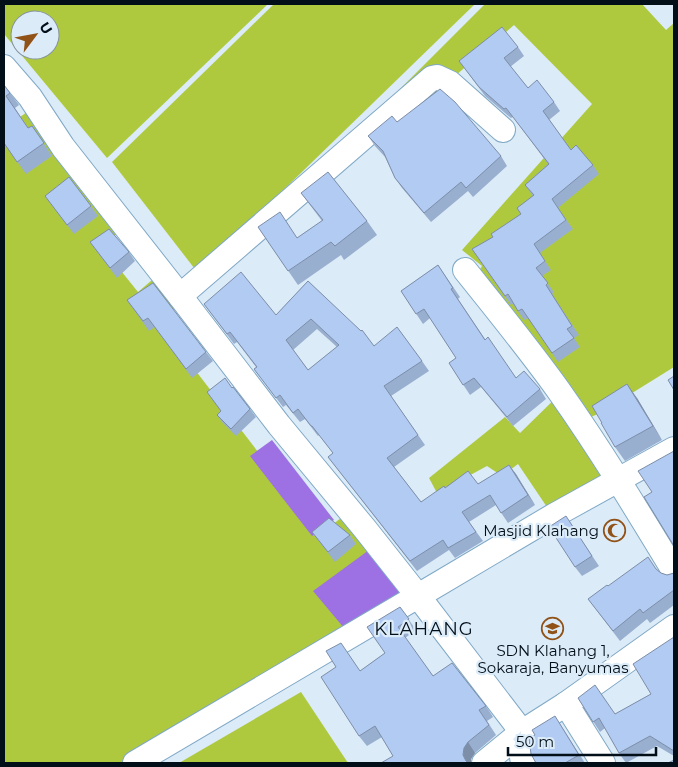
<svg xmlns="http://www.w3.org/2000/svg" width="678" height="767" font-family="Montserrat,sans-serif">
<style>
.green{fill:#afc93e;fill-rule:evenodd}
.water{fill:#9d71e3}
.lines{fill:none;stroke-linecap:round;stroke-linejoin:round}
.minor-casing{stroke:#80a9c6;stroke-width:26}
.minor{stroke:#fff;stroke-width:24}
.wall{fill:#99afd0;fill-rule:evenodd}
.shaded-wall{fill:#7d8ea9}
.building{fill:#b2cbf2;stroke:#7d8ea9;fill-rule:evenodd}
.labels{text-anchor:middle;stroke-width:4.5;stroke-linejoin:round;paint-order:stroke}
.poi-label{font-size:15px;fill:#020e18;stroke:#dbebf8;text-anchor:end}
.quarter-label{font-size:18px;letter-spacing:1px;fill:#020e18;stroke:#dbebf8}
</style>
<rect width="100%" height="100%" fill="#dbebf8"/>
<g class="green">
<path d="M4,4H268L107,158L4,34ZM20,20H50V50H20Z"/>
<path d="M274,4H475L198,273L112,162Z"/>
<path d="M485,4H642L666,30L674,23V367L600,413L584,420L612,469L551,513L518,464L502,476L487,466L437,493L429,478L505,417L520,433L566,388L474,279L482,266L462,250L592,104L514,25L419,107L400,89Z"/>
<path d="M30,110L123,229L101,246L138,292L165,269L186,297L159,323L321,534L347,513L413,597L127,763H4V122L7,126Z"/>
<path d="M301,692L348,763H179Z"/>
</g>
<g class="water">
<path d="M272,440L334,520L312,536L250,456Z"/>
<path d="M369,550L407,595L349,634L313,591Z"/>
</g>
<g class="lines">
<defs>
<g id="minor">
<path d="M4,67L30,97L63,147L180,296L279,425L365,529L418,596L135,763"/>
<path d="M465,270C497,310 529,349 559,391C600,449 637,510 674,571"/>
<path d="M180,296L432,78L437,77L450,83L503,130"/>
<path d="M566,704L603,763"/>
<path d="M484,763L522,732L566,704L674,627"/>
<path d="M523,763L521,751L522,732L418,596L553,516L674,449"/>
</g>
</defs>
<use href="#minor" class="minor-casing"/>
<use href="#minor" class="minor"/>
</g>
<g class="wall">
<path d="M518,47L524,56L510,67L528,88L554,102L560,111L549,120L571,150L593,165L599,174L558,208L573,229L540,253L551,270L542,276L554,292L552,294L579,335L574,338L580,347L558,362L528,318L524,320L513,304L511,305L472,249L493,237L521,214L533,196L525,185L548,164L513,117L511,118L485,96L459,61Z"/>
<path d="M4,85L19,105L15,108L28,128L32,126L52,156L26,174L4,143Z"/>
<path d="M397,122L501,156L507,166L473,197L468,191L431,222L402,188L395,178L385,157L375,146L368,136Z"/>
<path d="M301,193L367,221L377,235L344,260L341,255L298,285L258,227L297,238L322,221Z"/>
<path d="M45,196L91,206L98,216L74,234Z"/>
<path d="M90,242L129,252L135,261L117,278Z"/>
<path d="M438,265L460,297L458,299L485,339L516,378L540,389L546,399L513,426L481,387L470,395L449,363L456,358L430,318L423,324L401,291Z"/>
<path d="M308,281L374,346L422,361L429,371L391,396L425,445L394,467L421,502L445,488L478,484L509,465L535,505L508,523L496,505L469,522L483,541L455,558L449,550L417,571L335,466L328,457L333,453L319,435L318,436L305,419L300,422L286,405L283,407L254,369L256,367L237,342L234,344L204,304L276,315ZM317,329L337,347L308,370L293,350Z"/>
<path d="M127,300L206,352L213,361L192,378L155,327L149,331Z"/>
<path d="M232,388L250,409L256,417L236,436L222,422L217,415L220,411Z"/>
<path d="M637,398L662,440L625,461L615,447Z"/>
<path d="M572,526L599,566L582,576L575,567Z"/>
<path d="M312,532L350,535L356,544L335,562Z"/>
<path d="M657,570L661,573L667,575L674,573V605L650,623L647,619L620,641L588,599L608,586Z"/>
<path d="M400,607L416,630L405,638L433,676L486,706L493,717L487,721L496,735L475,753L471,759L393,756L382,737L367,746L359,736L360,671L385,653Z"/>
<path d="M674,637V756L657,746L626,763L619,753L605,728L600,732L578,698L615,714L651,694Z"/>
<path d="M560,724L585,763H536Z"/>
</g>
<g class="shaded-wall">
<path d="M627,384L637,398L662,440L653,426Z"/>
<path d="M509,465L516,474L535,505L528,495Z"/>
<path d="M468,742L475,753L471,759V763H467L463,755L464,748Z"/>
</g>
<g class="building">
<path d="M502,27L518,47L504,58L528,88L537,80L554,102L543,111L571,150L576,145L593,165L552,199L566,220L534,244L545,261L536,268L548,283L546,285L572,326L567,329L574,338L552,353L522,309L518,311L508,294L505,296L472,249L493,237L491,234L521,214L517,208L534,195L525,185L549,164L506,108L504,109L479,87L459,61Z"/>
<path d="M4,85L10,93L6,96L28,128L32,126L44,143L17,162L4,143Z"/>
<path d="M440,89L455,102L501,156L466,188L461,182L424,213L395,178L383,151L368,136L392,116L397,122Z"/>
<path d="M328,172L367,221L335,246L331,242L288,271L258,227L280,212L297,238L323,220L301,193Z"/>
<path d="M69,177L91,206L67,225L45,196Z"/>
<path d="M109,229L129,252L110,268L90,242Z"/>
<path d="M438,265L453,288L451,289L485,340L488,337L516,378L524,371L540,389L507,417L474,378L463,385L449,363L456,358L424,309L416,314L401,291Z"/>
<path d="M241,272L276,315L308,281L361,331L362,330L374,346L397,327L422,361L384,386L418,435L387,458L421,502L444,486L445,488L468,471L478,484L509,465L528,495L501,513L490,495L462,512L476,532L448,548L443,540L410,561L328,457L333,453L312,426H311L298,409L293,413L280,395L276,398L254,369L257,367L230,332L227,334L204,304ZM311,319L339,345L308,370L286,340Z"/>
<path d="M153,283L206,352L186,369L148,318L143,321L127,300Z"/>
<path d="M674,376V390L668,380Z"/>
<path d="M225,378L232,388L233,387L250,409L231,429L217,415L221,411L207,392Z"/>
<path d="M627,384L653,426L615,447L601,423H602L592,406Z"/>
<path d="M674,451V546L644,497L652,492L638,471Z"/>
<path d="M566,516L592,556L575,567L549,527Z"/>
<path d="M329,518L350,535L328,552L312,532Z"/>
<path d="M648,557L656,569L661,573L667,575L674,573V590L643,613L640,609L613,631L588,599L607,585L608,586Z"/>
<path d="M400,607L409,619L398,627L433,676L452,663L486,706L479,710L489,725L468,742L464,748L463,755L466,761L469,763H381L393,756L375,726L359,736L321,677L336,667L326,651L341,643L360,671L385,653L367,627Z"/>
<path d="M674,637V751L650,736L619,753L599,718L593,722L578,698L595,685L615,714L651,694L633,664Z"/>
<path d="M555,716L579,755L565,763H536L531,754L529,739L535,735L532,730Z"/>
<path d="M674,760V763H668Z"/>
</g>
<defs>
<symbol id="mosque-ring" viewBox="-11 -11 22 22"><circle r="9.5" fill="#dbebf8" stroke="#905216" stroke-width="1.5"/><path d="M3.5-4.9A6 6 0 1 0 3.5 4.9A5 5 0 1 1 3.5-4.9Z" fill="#905216"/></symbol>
<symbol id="school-ring" viewBox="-11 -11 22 22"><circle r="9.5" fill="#dbebf8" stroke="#905216" stroke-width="1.5"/><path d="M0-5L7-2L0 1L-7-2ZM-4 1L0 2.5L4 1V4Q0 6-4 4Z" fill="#905216"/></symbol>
</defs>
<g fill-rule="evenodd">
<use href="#mosque-ring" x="602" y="518" width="25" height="25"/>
<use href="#school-ring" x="540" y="616" width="25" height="25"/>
</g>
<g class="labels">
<g class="poi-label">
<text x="599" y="536">Masjid Klahang</text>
<text x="553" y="656" text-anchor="middle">SDN Klahang 1,<tspan x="553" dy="17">Sokaraja, Banyumas</tspan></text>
</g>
<g class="quarter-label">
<text x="424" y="635">KLAHANG</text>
</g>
</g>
<rect width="678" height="767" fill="none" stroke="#020e18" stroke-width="10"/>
<g transform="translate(35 35) rotate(58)"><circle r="24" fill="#dbebf8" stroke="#84939e"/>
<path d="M0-4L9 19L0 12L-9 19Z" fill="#905216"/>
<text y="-8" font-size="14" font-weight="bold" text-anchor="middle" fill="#020e18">U</text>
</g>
<path d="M508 747v8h148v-8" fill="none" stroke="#020e18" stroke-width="2.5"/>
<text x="516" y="747" font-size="15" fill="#020e18" stroke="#dbebf8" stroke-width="4" paint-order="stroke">50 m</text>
</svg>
